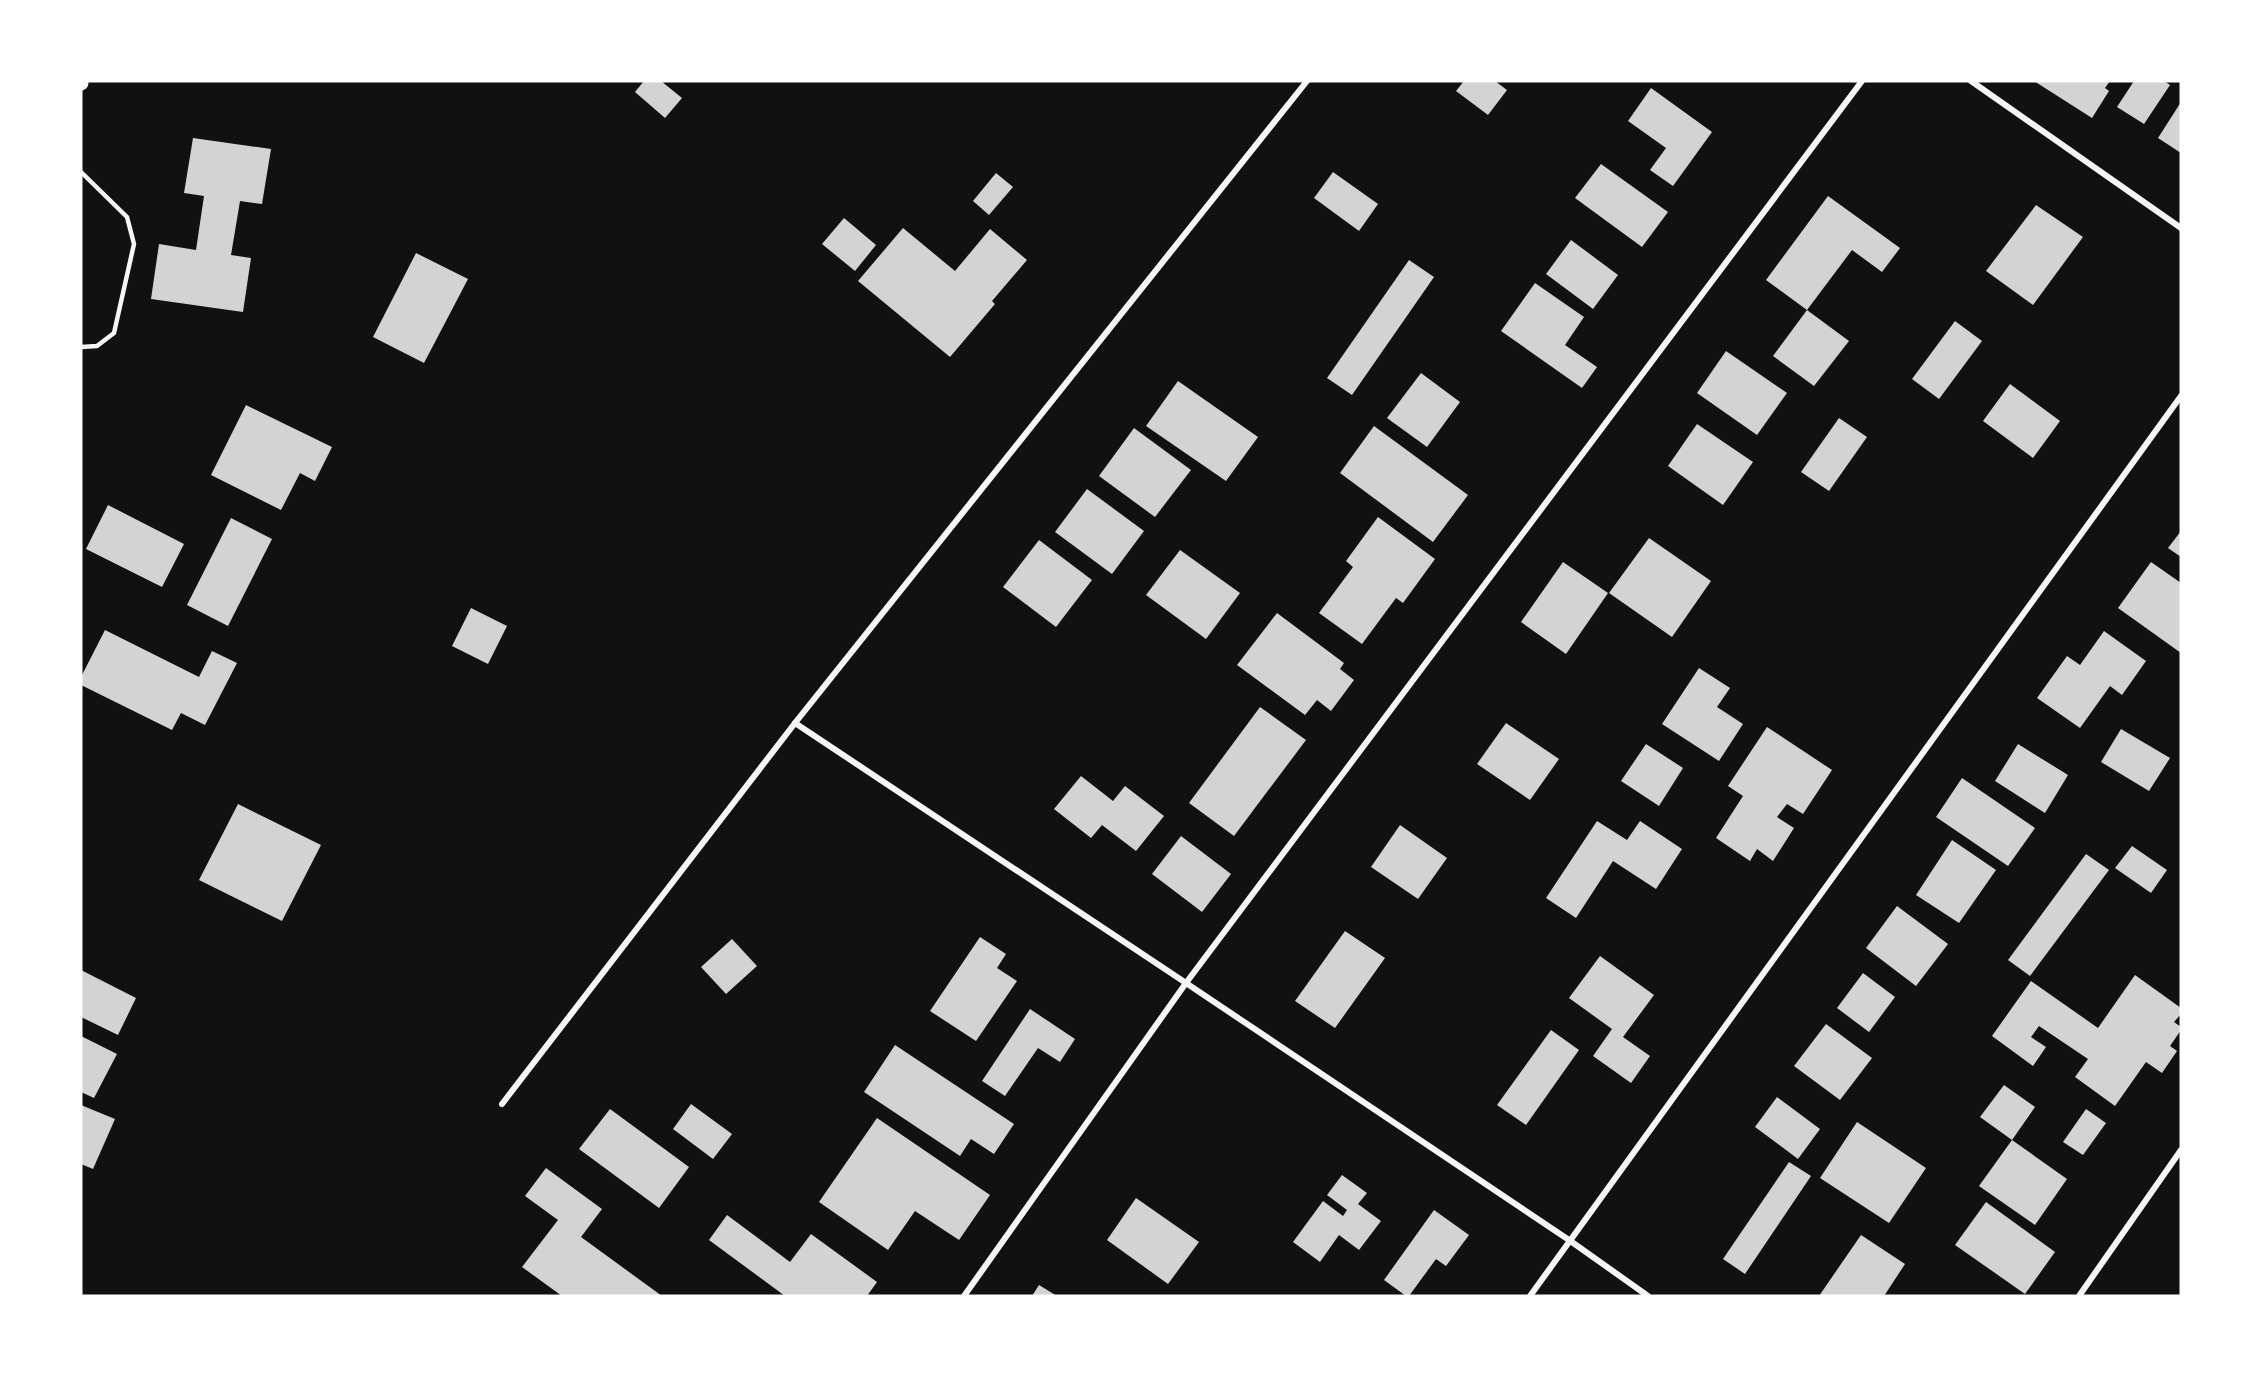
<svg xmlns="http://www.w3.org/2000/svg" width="2262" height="1377" font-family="'PT Sans',sans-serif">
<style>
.building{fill:#d3d3d3}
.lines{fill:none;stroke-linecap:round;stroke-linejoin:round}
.service{stroke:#f5f5f5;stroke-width:4.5}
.minor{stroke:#f5f5f5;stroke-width:6}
.primary{stroke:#f5f5f5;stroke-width:15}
</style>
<rect width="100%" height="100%" fill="#111"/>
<g class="building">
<path d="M644,81H661L682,98L665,118L635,92Z"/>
<path d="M1464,81H1495L1507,90L1488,115L1456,91Z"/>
<path d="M2034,81H2110L2105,88L2109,91L2092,118Z"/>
<path d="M2134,81H2164L2170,85L2144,124L2117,107Z"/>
<path d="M1651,88L1712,132L1673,186L1650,170L1666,148L1628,121Z"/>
<path d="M2181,102V153L2158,138Z"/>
<path d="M193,138L271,149L262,204L240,201L231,255L251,258L243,312L151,299L159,244L196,250L204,196L184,193Z"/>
<path d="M1601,164L1668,212L1642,247L1575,198Z"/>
<path d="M1333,172L1378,204L1359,231L1314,198Z"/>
<path d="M996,173L1013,187L989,215L973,201Z"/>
<path d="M1828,196L1900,248L1882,272L1852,250L1807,310L1766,280Z"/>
<path d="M2036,205L2083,237L2033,305L1986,271Z"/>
<path d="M844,218L876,245L855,271L822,244Z"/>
<path d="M903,228L955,271L990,229L1027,260L992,301L995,304L950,357L858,281Z"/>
<path d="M1571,240L1618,275L1593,309L1546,274Z"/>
<path d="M416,253L468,279L424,363L373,337Z"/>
<path d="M1409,260L1434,277L1352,395L1327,378Z"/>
<path d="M1535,283L1584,317L1565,345L1597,367L1582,388L1501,331Z"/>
<path d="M1807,310L1849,341L1814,386L1773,356Z"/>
<path d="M1955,321L1982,341L1939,399L1912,379Z"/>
<path d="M1726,351L1787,393L1757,435L1697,393Z"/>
<path d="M1421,373L1460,402L1427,447L1387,418Z"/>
<path d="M1178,381L1258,437L1226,481L1146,426Z"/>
<path d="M2010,384L2060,421L2033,458L1983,421Z"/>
<path d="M246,405L332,447L315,481L300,473L281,510L211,475Z"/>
<path d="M1839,418L1867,437L1829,491L1801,472Z"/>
<path d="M1697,424L1753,462L1723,505L1668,466Z"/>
<path d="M1374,426L1468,495L1433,542L1340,473Z"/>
<path d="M1134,428L1191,470L1155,517L1099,476Z"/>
<path d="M1087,489L1144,531L1112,574L1055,532Z"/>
<path d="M108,505L184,544L162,587L86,549Z"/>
<path d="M1378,517L1435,559L1403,603L1396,598L1362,644L1319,613L1353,567L1346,561Z"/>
<path d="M231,518L272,539L228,626L187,605Z"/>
<path d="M2181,531V557L2168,548Z"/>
<path d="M1649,538L1711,581L1672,637L1609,593Z"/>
<path d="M1039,540L1092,580L1056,627L1003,587Z"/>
<path d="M1180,550L1240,593L1206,639L1146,595Z"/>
<path d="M1563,562L1608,593L1566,654L1521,622Z"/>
<path d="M2151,562L2181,583V653L2118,608Z"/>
<path d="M471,608L507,626L488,664L452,646Z"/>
<path d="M1277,613L1344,663L1340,669L1354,680L1331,711L1317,700L1305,715L1237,665Z"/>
<path d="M105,630L199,677L212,651L237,663L205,725L181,713L172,730L81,685V677Z"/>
<path d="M2104,631L2146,661L2122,695L2110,686L2080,728L2037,698L2067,656L2080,665Z"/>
<path d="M1699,668L1730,688L1717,707L1743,724L1719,761L1662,724Z"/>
<path d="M1260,707L1306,740L1234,836L1189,803Z"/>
<path d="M1506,723L1559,759L1530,800L1477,764Z"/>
<path d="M1767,727L1832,770L1803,814L1787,804L1777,817L1794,828L1773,861L1757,849L1750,861L1716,838L1743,796L1728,786Z"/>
<path d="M2121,729L2170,758L2149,791L2101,762Z"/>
<path d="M1646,744L1683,768L1659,806L1621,781Z"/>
<path d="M2018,744L2068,775L2045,813L1995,781Z"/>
<path d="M1081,776L1113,801L1125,786L1164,816L1136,851L1102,825L1091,838L1054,809Z"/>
<path d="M1962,778L2035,828L2008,866L1936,817Z"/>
<path d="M238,804L321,845L282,921L199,880Z"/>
<path d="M1597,821L1627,840L1640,821L1682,849L1656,889L1613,861L1576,918L1546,898Z"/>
<path d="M1400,825L1447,858L1418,899L1371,867Z"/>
<path d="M1181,836L1231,874L1202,912L1152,874Z"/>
<path d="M1952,840L1996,870L1959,923L1916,895Z"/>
<path d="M2132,846L2167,870L2151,893L2115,868Z"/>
<path d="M2086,854L2109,870L2030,976L2008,960Z"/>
<path d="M1897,906L1948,944L1916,986L1866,948Z"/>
<path d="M1345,931L1385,958L1335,1028L1295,1001Z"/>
<path d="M980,937L1006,954L997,968L1017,981L976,1041L930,1011Z"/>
<path d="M732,939L757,966L726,994L701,967Z"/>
<path d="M1600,956L1654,995L1623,1037L1650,1056L1631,1083L1593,1056L1612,1029L1569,998Z"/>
<path d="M81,970L136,998L118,1035L81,1017Z"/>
<path d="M1863,973L1895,997L1869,1032L1837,1008Z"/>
<path d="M2135,975L2181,1008V1014L2174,1022L2181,1027V1030L2170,1046L2177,1051L2162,1073L2146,1062L2115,1106L2075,1077L2088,1059L2039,1026L2031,1037L2046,1047L2033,1066L1992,1036L2031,981L2098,1028Z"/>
<path d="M1030,1009L1075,1039L1060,1062L1038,1048L1005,1096L982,1081Z"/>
<path d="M1826,1024L1872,1058L1840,1100L1794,1066Z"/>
<path d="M1551,1030L1579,1050L1526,1125L1497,1105Z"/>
<path d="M81,1036L117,1054L94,1098L81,1092Z"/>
<path d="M895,1045L1014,1124L994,1154L971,1139L960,1156L864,1092Z"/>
<path d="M2004,1085L2035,1107L2012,1140L1980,1117Z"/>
<path d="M1777,1097L1820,1129L1798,1159L1755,1127Z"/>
<path d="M691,1104L732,1134L713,1159L673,1129Z"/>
<path d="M81,1105L115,1119L93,1169L81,1164Z"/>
<path d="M610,1109L689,1167L659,1208L579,1149Z"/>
<path d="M2086,1109L2106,1123L2083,1155L2063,1142Z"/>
<path d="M877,1118L990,1195L959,1240L915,1211L888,1250L819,1202Z"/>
<path d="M1857,1122L1926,1168L1889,1223L1820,1178Z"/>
<path d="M2012,1140L2067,1179L2035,1225L1979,1186Z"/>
<path d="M1789,1162L1811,1176L1745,1274L1723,1259Z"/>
<path d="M546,1168L602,1209L581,1237L662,1296H562L522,1267L558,1220L525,1196Z"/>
<path d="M1342,1175L1367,1193L1358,1204L1381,1221L1359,1250L1339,1235L1320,1262L1293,1242L1323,1201L1343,1216L1347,1210L1327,1195Z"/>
<path d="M1136,1198L1199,1242L1168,1284L1107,1240Z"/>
<path d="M1986,1202L2055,1252L2025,1294L1955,1245Z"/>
<path d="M1434,1210L1469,1235L1446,1266L1436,1259L1409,1296H1406L1384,1280Z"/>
<path d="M727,1215L790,1262L811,1234L877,1282L867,1296H785L709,1240Z"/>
<path d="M1861,1235L1905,1264L1884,1296H1819Z"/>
<path d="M1039,1285L1057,1296H1032Z"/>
</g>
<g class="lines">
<path class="service" d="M81,172L127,217L134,244L114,333L97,346L81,347"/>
<g class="minor">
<path d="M1971,81L2181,228"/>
<path d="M795,723L1186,983L1569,1240L1648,1296"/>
<path d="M502,1104L795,723L1307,81"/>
<path d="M964,1296L1186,983L1862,81"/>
<path d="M1530,1296L2181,396"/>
<path d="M2079,1296L2181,1150"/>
</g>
<path class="primary" d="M81,83V81"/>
</g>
<rect width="2262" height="1377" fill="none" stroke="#ffffff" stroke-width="165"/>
</svg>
